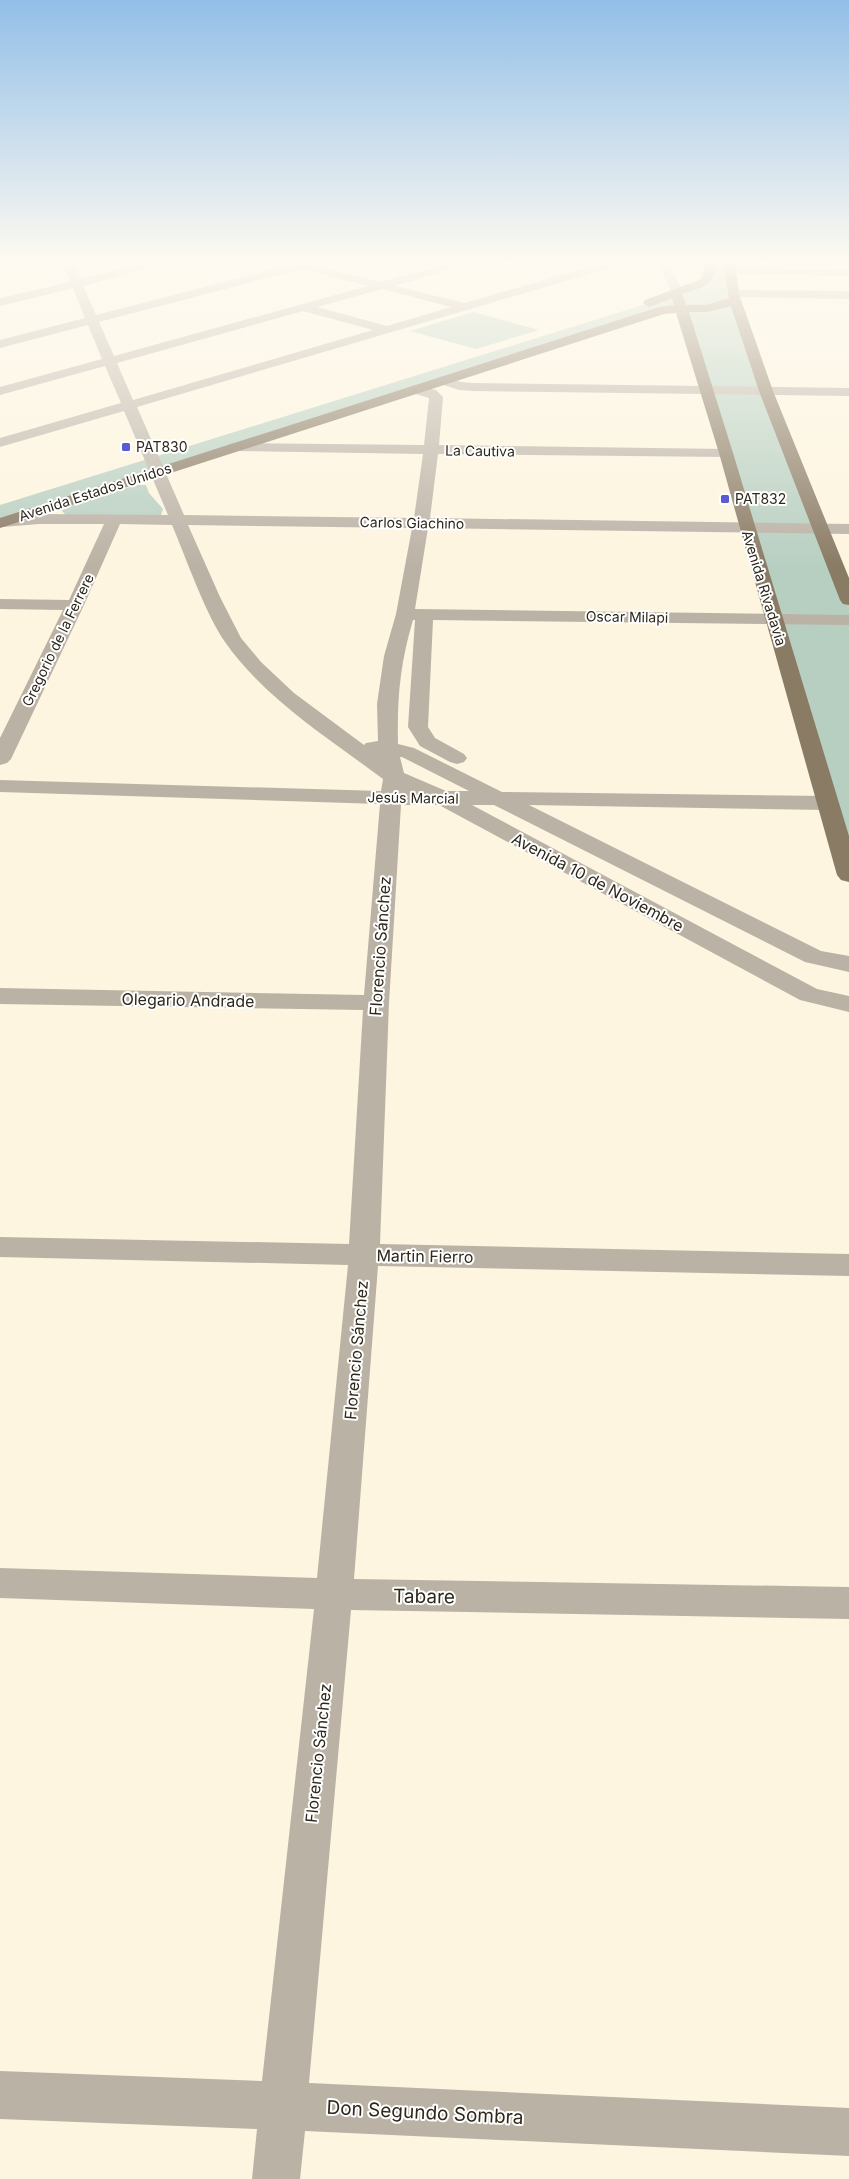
<svg xmlns="http://www.w3.org/2000/svg" width="849" height="2179" font-family="Inter,sans-serif">
<style>
.green{fill:#b7cfc1}
.lines{fill:none;stroke-linecap:round;stroke-linejoin:round}
.minor{fill:#bbb2a6;fill-rule:evenodd}
.major{fill:#8a7b65;fill-rule:evenodd}
.poi-dot{fill:#5b5bd2;stroke:#fff;stroke-width:2}
.labels{text-anchor:middle;stroke-width:4;stroke-linejoin:round;paint-order:stroke}
.far-poi-label{font-size:14px;fill:#2d281a;stroke:#fff;text-anchor:start}
.far-street-label{font-size:14px;fill:#2d281a;stroke:#fff}
.street-label{font-size:16px;fill:#2d281a;stroke:#fff}
.near-street-label{font-size:19px;fill:#2d281a;stroke:#fff}
</style>
<rect width="100%" height="100%" fill="#fdf5df"/>
<g class="green">
<path d="M711,261H729L733,294L849,600V875L682,310L669,309L0,523V505L662,299L703,282Z"/>
<path d="M473,312L539,330L476,349L410,331Z"/>
<path d="M137,485H146L149,493L163,509L161,515H66L62,511L64,506Z"/>
</g>
<g class="lines">
<g class="minor">
<path d="M0,261H15L0,267Z"/>
<path d="M62,261H73L81,279L156,261H177L83,286L96,315L305,261H325L315,266L381,282L458,261H477L395,286L465,303L598,264L597,261H716L715,264L711,265H670L683,293L681,296H673L659,265H620L137,407L184,515L414,518L423,454L234,451L229,450L227,447L229,444L234,443L424,445L429,398L409,392L407,389L414,385L436,390L443,397L439,445L726,449L731,450L733,453L731,456L726,457L438,454L430,518L849,524V534L428,528L415,609L849,615V625L433,620L428,727L435,738L464,754L467,758L464,762L457,764L450,762L420,746L408,727L415,620H413C400,664 397,698 398,744L414,748L502,792L827,796L835,798L838,803L835,808L827,810L529,805L821,951L849,956V972L805,962L494,805H472L817,989L849,996V1012L800,1000L439,805H401L389,1003L380,1244L849,1254V1276L378,1266L354,1579L849,1587V1619L351,1610L309,2083L849,2108V2156L305,2131L300,2179H252L257,2129L0,2119V2071L262,2081L314,1609L0,1598V1568L317,1578L348,1265L0,1257V1237L349,1244L363,1010L0,1004V988L364,995L380,804L0,792V780L381,791L383,779C328,738 265,699 225,642C204,611 187,560 172,525L120,524L84,605L11,759L7,763L0,765V738L63,610L0,609V599L69,600L104,524H39L3,527L0,526V518L39,514L168,515L124,411L0,447V438L121,403L105,366L0,395V387L102,359L88,325L0,348V340L85,318L73,288L0,306V298L70,282ZM302,269L368,286L114,356L99,322ZM382,289L451,307L387,326L317,307ZM303,311L373,330L133,400L117,363ZM188,525L412,528L396,614L384,656L377,704L378,741L366,743L364,745L294,693L261,662L241,638L220,597ZM400,757H402L469,791H446L404,773Z"/>
<path d="M731,268L848,270L849,276L727,273L725,271L727,269Z"/>
<path d="M733,290L849,291V299L729,297L727,294L729,291Z"/>
<path d="M443,376L461,382L473,383L849,388V396L473,391L459,390L438,383L436,380L438,377Z"/>
</g>
<path class="major" d="M705,261H717C712,289 706,285 682,294L686,305H707L729,298L723,261H735L739,294L773,391L849,578V605L843,604L840,600L759,391L731,306L707,312H689L733,453L849,836V882L841,880L837,875L719,453L676,313L664,314L0,528V518L659,307L674,305L672,298L649,307L643,303L645,300L699,280L702,277Z"/>
</g>
<linearGradient id="sky" x2="0" y2="1"><stop stop-color="#92bfe7"/><stop offset="0.46" stop-color="#fefaf1"/><stop offset="1" stop-color="#fefaf1" stop-opacity="0"/></linearGradient>
<rect width="849" height="567" fill="url(#sky)"/>
<g class="poi-dot">
<rect x="121" y="442" width="10" height="10" rx="2.5"/>
<rect x="720" y="494" width="10" height="10" rx="2.5"/>
</g>
<g class="labels">
<g class="far-poi-label">
<text x="136" y="452">PAT830</text>
<text x="735" y="504">PAT832</text>
</g>
<g class="far-street-label">
<text transform="translate(480 451) rotate(1)" y="5">La Cautiva</text>
<text transform="translate(95 492) rotate(-18)" y="5">Avenida Estados Unidos</text>
<text transform="translate(412 523) rotate(1)" y="5">Carlos Giachino</text>
<text transform="translate(764 588) rotate(73)" y="5">Avenida Rivadavia</text>
<text transform="translate(627 617) rotate(1)" y="5">Oscar Milapi</text>
<text transform="translate(58 640) rotate(-64)" y="5">Gregorio de la Ferrere</text>
<text transform="translate(413 798) rotate(1)" y="5">Jesús Marcial</text>
</g>
<g class="street-label">
<text transform="translate(598 882) rotate(28)" y="6">Avenida 10 de Noviembre</text>
<text transform="translate(380 946) rotate(-86)" y="6">Florencio Sánchez</text>
<text transform="translate(188 1000) rotate(1)" y="6">Olegario Andrade</text>
<text transform="translate(425 1256) rotate(1)" y="6">Martin Fierro</text>
<text transform="translate(356 1350) rotate(-85)" y="6">Florencio Sánchez</text>
<text transform="translate(318 1753) rotate(-84)" y="6">Florencio Sánchez</text>
</g>
<g class="near-street-label">
<text transform="translate(424 1596) rotate(1)" y="7">Tabare</text>
<text transform="translate(425 2112) rotate(3)" y="7">Don Segundo Sombra</text>
</g>
</g>
</svg>
